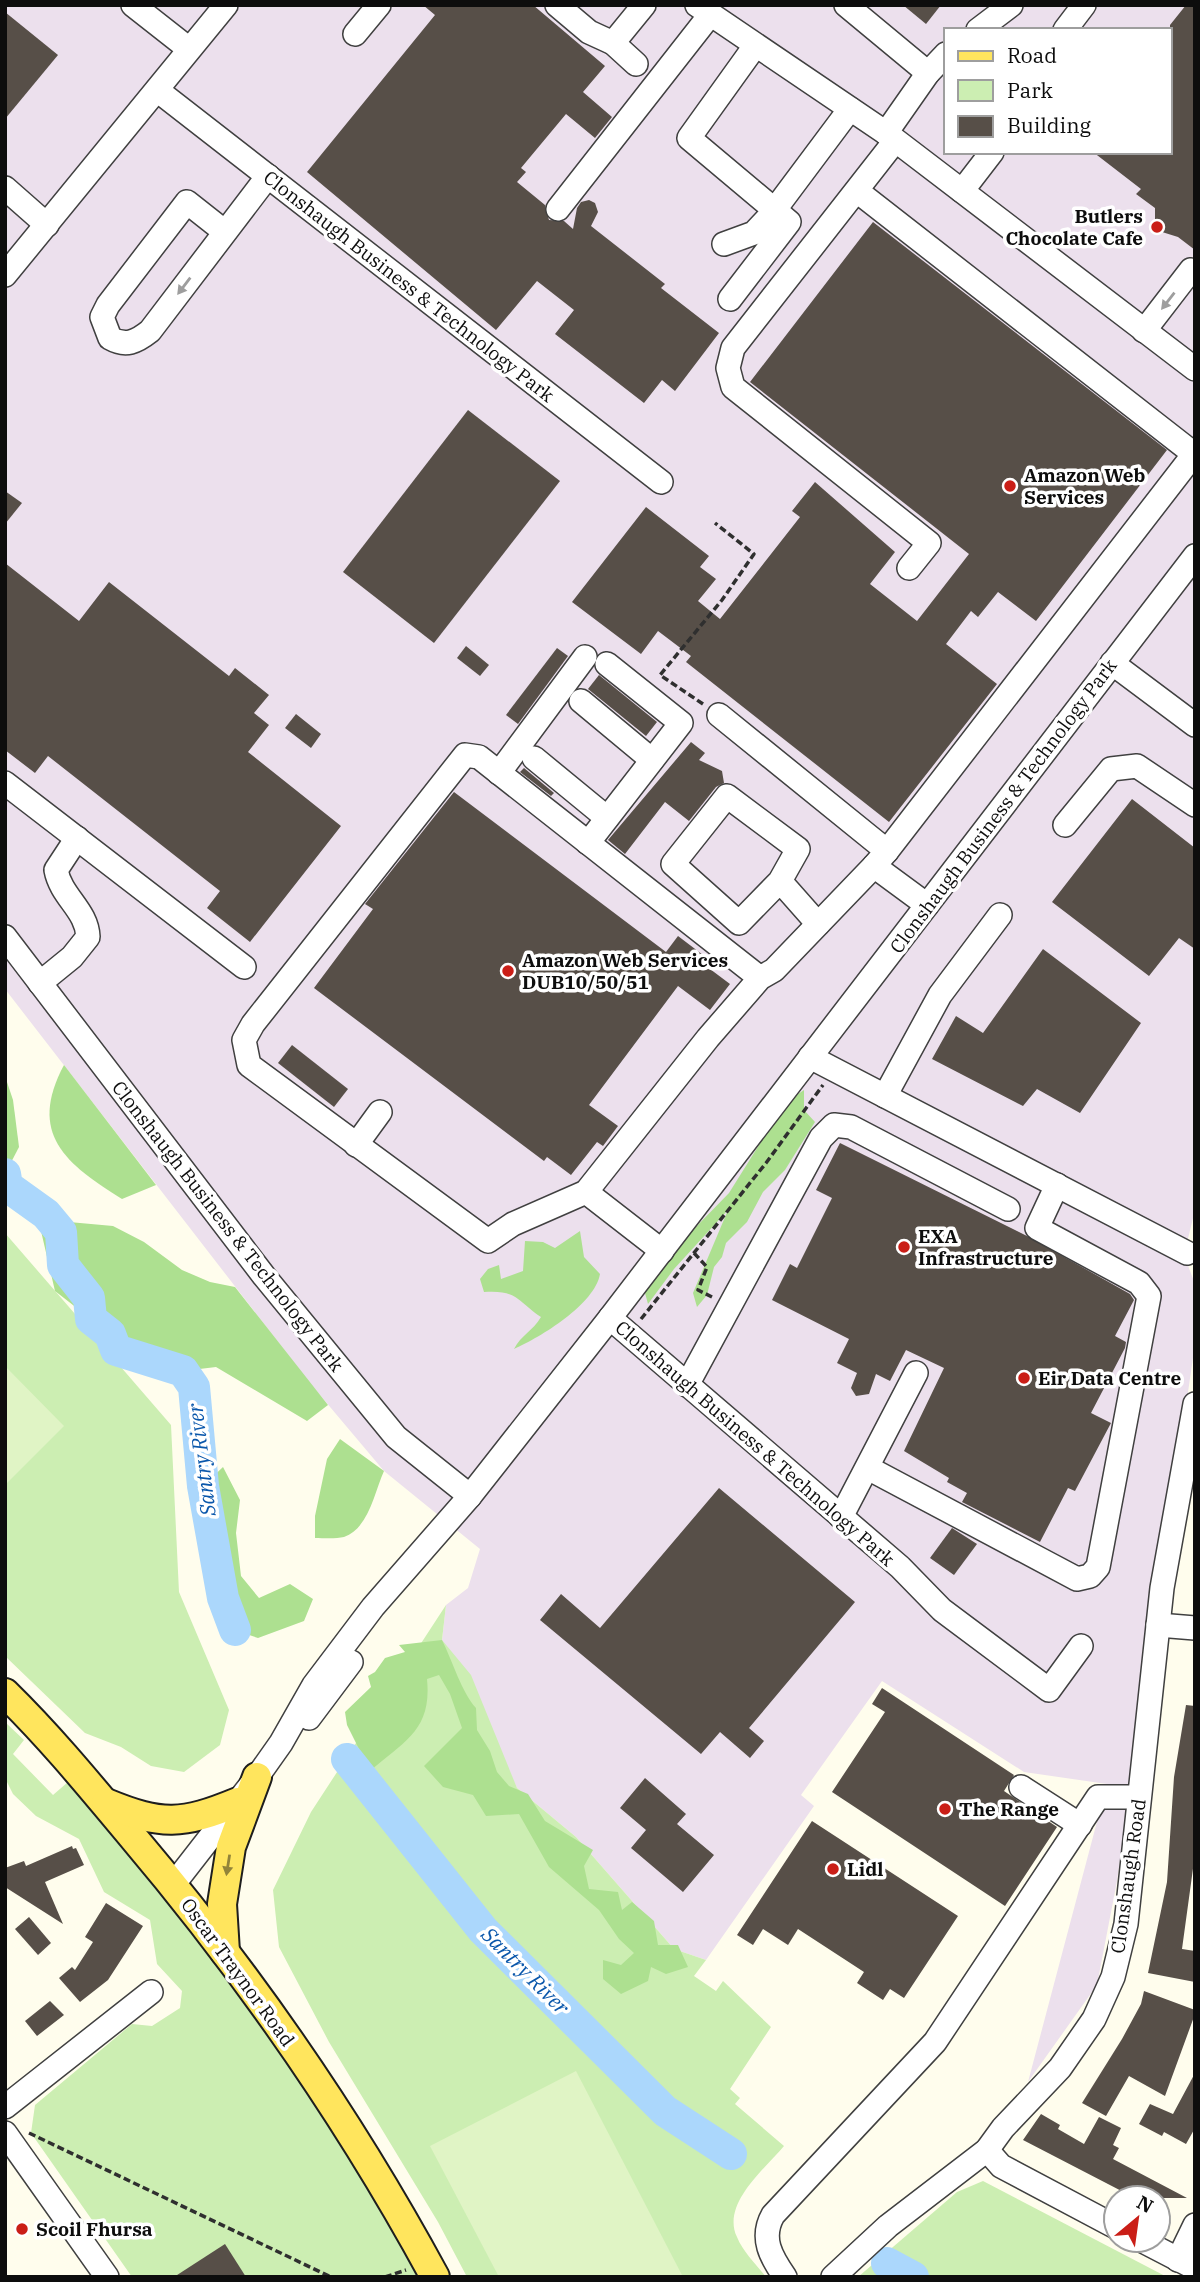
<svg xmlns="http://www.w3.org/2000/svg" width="1200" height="2282" font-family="'IBM Plex Serif',serif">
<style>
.industrial{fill:#ece0ed;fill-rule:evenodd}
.green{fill:#cceeb2}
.forest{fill:#ade090}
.pitch{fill:#e0f4c5}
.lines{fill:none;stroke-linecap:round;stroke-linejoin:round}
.river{stroke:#abd7fc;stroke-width:32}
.building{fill:#574f48}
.minor-casing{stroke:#404040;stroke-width:26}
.major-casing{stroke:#1e1e1e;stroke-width:32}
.path{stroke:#2f2f2f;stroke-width:3.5;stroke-dasharray:7 3.5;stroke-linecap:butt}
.minor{stroke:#fff;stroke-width:23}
.major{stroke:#ffe55d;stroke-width:28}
.oneway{fill:#9e9e9e}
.oneway2{fill:#928439}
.poi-dot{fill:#ca1e17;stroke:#fff;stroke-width:2.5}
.labels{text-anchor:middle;stroke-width:7;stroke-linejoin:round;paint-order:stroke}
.poi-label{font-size:19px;font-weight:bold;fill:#0d0d0d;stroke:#fff;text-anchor:start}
.street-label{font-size:19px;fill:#0d0d0d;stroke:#fff}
.water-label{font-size:21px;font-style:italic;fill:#0a57ab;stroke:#fff}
</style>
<rect width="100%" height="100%" fill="#fffded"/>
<path class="industrial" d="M5,5H1195V1210L1184,1255L1195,1284V1344L1117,1881L1097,1985L1028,2082L1107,1784L1024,1772L882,1681L801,1795L814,1806L706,1960L674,1949L576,1837L517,1788L442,1640L446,1605L468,1588L480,1549L384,1471L309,1382L5,989ZM946,30H1170V152H946Z"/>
<g class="green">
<path d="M5,1233L171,1425L179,1592L229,1710L220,1745L184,1772L151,1766L121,1747L85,1733L5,1656Z"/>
<path d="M446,1605L442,1640L471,1675L517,1788L576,1837L674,1949L706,1960L694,1976L716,1991L723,1981L771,2027L730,2089L740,2098L735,2104L784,2146C765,2169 721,2204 737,2237C743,2252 756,2264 766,2277H467L438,2222L329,2042L279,1947L273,1890L311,1812Z"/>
<path d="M5,1722L24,1740L13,1754L53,1795L68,1782C142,1867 215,1954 280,2046C332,2120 376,2199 421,2277H132L31,2133L35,2105L132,2024L152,2026L180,2008L182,1991L157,1964L150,1920L104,1892L79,1839L36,1816L13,1794L5,1778Z"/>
<path d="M983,2181L1167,2277H858L957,2192Z"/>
</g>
<g class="forest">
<path d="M64,1065L156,1185L122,1199C66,1164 27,1134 64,1065Z"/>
<path d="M5,1076L13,1100L19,1147L5,1174Z"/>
<path d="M804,1090V1110L815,1122L785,1170L763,1192L747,1222L726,1243L722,1257L714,1267L707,1295L697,1307L693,1293L728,1210L674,1269L648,1304L645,1293L653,1271L729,1193L786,1102Z"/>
<path d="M69,1222L113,1226L144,1242L182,1270L210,1282L235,1287L328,1405L307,1421L216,1367L183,1371L116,1350L110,1334L55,1291L41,1231Z"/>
<path d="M580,1231L584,1257L600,1274C595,1304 541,1337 514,1349C521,1335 533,1331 541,1317C516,1300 518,1290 484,1292L480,1279L488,1269L499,1265L501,1279L523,1271L525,1241L543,1242L555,1248Z"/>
<path d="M340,1439L384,1471C374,1493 369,1528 344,1537C336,1539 323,1538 315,1538V1516L327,1459Z"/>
<path d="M223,1467L240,1500L236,1533L241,1576L259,1598L290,1584L313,1599L304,1621L258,1638L231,1629L209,1586L217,1551L203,1486Z"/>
<path d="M442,1640C452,1660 462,1693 476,1708L477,1730L490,1751L497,1772L509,1786L528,1794L545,1821L593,1850L584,1866L589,1889L618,1892L622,1910L632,1902L654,1921L658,1945H678L688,1967L666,1974L651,1967L648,1981L621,1994L603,1979V1960L621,1965L634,1953L619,1939L599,1910L549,1867L519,1814L486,1816L473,1795L443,1787L424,1766L462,1728L450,1694L439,1675L427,1679C432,1730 405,1741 370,1771L355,1756L359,1749L347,1725L345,1712L371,1687L368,1676L375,1672L385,1658L405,1652L399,1645Z"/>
</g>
<g class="pitch">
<path d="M5,1366L64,1426L5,1485Z"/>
<path d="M576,2071L683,2277H499L430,2146Z"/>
</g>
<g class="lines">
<g class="river">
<path d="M5,1174L7,1186L46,1214L61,1232L63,1265L89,1298L91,1319L110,1334L116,1350L183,1371L194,1387L203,1486L223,1598L235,1630"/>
<path d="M347,1759L483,1930L665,2111L731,2154"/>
<path d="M887,2263L913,2277"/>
</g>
</g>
<g class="building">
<path d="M423,5H533L605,66L583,92L612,117L595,138L566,114L521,168L526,172L517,182L545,205L549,220L564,221L573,229L577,208L581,202L589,200L595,203L598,212L591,226L665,284L661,288L719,333L675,391L662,380L644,403L555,334L574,310L537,281L496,330L307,172L435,15Z"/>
<path d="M903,5H941L926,24Z"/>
<path d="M1186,5H1195V250L1178,237L1162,232L1155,221V208L1136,194L1141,189L1093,152H1170V25Z"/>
<path d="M5,12L58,55L5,119Z"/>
<path d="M873,222L1167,450L1036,621L998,592L978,617L971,611L946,644L997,684L889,822L686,662L691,656L658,631L641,654L572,602L646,507L709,556L700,567L716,579L698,601L720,619L800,517L792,511L815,482L895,552L870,584L917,621L969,554L750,382Z"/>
<path d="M468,410L560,481L434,643L343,572Z"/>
<path d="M5,491L22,503L5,524Z"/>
<path d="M5,563L79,621L109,582L229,676L235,668L269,695L254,713L269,725L248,752L341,826L250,942L207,908L220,891L48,756L35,773L5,750Z"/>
<path d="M466,646L489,665L480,676L457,658Z"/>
<path d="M557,648L568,656L518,724L506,715Z"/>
<path d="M599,675L657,722L646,736L588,689Z"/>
<path d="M296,714L321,734L311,748L285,728Z"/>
<path d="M691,742L705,753L699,760L722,771L724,783L716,787L689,821L665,802L625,854L608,840Z"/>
<path d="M524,768L554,793L551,796L520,772Z"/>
<path d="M454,792L666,952L678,936L703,955L698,960L730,984L710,1010L678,986L589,1105L618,1126L603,1146L597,1142L571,1175L547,1157L544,1161L314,988L373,909L365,904Z"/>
<path d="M1132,799L1195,848V949L1179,938L1149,976L1052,902Z"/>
<path d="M1043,949L1141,1023L1080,1113L1037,1089L1023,1106L932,1059L956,1016L983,1033Z"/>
<path d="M292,1045L348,1089L334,1107L278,1063Z"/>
<path d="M840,1143L1025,1235L1130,1294L1134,1300L1115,1336L1126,1342L1125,1348L1091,1413L1111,1423L1075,1491L1068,1488L1040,1542L962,1502L967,1493L947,1482L949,1478L904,1451L944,1368L906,1350L890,1381L876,1374L869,1394L856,1396L851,1388L857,1373L837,1363L849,1339L772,1300L790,1264L797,1268L832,1198L816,1190Z"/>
<path d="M719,1488L855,1602L749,1728L764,1741L750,1758L720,1732L701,1754L540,1620L561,1594L600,1628Z"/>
<path d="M952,1528L977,1544L954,1575L930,1558Z"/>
<path d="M882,1688L1014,1775L1004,1791L1057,1827L1005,1906L832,1792L885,1712L872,1704Z"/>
<path d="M1186,1705L1195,1706V1854L1182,1949L1195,1951V1982L1148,1973L1167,1882L1174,1777Z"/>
<path d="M645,1778L686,1814L677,1824L714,1855L683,1892L631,1848L646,1830L620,1808Z"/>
<path d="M812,1821L958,1916L904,1998L890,1989L883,2000L857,1983L864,1972L798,1929L788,1945L763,1929L753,1945L737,1935Z"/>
<path d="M72,1846L73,1849L76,1848L84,1865L45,1882L63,1924L5,1887V1868L24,1861L26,1866Z"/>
<path d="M106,1903L143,1926L108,1980L80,2002L59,1978L72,1967L75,1970L93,1942L85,1937Z"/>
<path d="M29,1917L51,1943L38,1955L15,1929Z"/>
<path d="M1144,1991L1195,2010V2014L1165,2096L1129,2076L1106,2116L1082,2103L1122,2039L1141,2004Z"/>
<path d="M50,2001L64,2015L37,2036L25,2021Z"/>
<path d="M1195,2073V2128L1186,2144L1164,2132L1162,2136L1139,2124L1150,2104L1173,2114Z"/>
<path d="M1041,2114L1060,2125L1058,2129L1084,2144L1099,2117L1121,2128L1113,2145L1119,2148L1113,2159L1187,2198H1135L1023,2140Z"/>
<path d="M225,2244L246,2277H174Z"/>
</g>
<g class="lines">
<defs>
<g id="minor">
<path d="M133,5L189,49"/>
<path d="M557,5L589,32L613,43L636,64"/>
<path d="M697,5L886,133L1195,369"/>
<path d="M846,5L928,73"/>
<path d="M978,30L1011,5"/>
<path d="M1065,30L1084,5"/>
<path d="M355,34L379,5"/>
<path d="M613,43L644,5"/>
<path d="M157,90L661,482"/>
<path d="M886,133L928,73L946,54"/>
<path d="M895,141L733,348L728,368L733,387L929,543L909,568"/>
<path d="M5,188L47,225"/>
<path d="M857,191L1194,454L887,851"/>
<path d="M962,191L992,152"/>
<path d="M558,209L710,15"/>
<path d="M225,232L187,202L108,305L102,317L110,338C126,347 136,342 150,331L268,176"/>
<path d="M724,244L754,233L770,216L850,109"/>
<path d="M5,275L226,5"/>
<path d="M730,299L789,222L689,138L755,46"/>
<path d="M1144,331L1191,270"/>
<path d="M1112,663L1195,725"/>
<path d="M581,701L652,760"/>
<path d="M719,715L887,851L874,866L927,905"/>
<path d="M534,758L607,818"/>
<path d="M499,773L585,657"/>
<path d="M5,783L244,967"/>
<path d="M1065,825L1111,769L1137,766L1195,805"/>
<path d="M588,843L681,723L607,664"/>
<path d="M780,881L739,923L673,864L727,796L798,849L780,881L818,924"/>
<path d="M5,937L264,1276L396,1437L470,1496"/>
<path d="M760,978L479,757L465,755L253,1024L244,1040L249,1065L488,1241L513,1224L586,1192L708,1038L760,978L774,970L874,866"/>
<path d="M40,983L72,957L88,937C87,910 61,897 56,870L77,838"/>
<path d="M810,1057L1187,1253"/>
<path d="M885,1096L940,995L1000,915"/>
<path d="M356,1145L380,1112"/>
<path d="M586,1192L662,1251"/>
<path d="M610,1318L900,1567L942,1610L1049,1690L1081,1646"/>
<path d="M687,1385L821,1138L834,1125L851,1127L1008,1209"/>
<path d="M868,1468L1077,1579L1090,1576L1098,1567L1149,1296L1139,1283L1037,1228L1057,1185"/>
<path d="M841,1517L916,1373"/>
<path d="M1158,1625L1195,1628"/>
<path d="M309,1718L351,1662"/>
<path d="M1021,1787L1080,1825"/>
<path d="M173,1885L257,1777L281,1743L314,1685L373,1607L470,1496L610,1318L1195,556"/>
<path d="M5,2107L151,1992"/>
<path d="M5,2133L107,2277"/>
<path d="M987,2150L1001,2166L1116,2227"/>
<path d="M1141,2240L1195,2268"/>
<path d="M1178,2260L1195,2225"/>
<path d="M785,2277C771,2257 760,2238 773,2215L935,2042L1098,1797H1139"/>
<path d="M833,2277L888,2226L987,2150L1003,2128L1060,2068L1094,2019L1113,1977L1126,1924L1162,1588L1195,1404"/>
</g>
<g id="major">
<path d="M5,1693C51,1738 91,1787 132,1836C247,1972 350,2120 435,2277"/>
<path d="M106,1803C162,1826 182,1825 238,1802"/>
<path d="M225,1952L222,1904L231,1847L257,1777"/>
</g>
</defs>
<use href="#minor" class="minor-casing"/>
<use href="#major" class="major-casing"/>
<g class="path">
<path d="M703,704L660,675L722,600L754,554L715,523"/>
<path d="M694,1253L707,1267L698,1290L712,1297"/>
<path d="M641,1319L766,1163L823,1085"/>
<path d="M29,2133L331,2277"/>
<path d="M385,2277L406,2270"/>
</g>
<use href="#minor" class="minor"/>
<use href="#major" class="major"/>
</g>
<defs><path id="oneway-solid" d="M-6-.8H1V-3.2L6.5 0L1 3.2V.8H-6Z" transform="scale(1.75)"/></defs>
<g class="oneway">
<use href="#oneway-solid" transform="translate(184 286) rotate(127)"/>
<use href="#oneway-solid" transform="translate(1168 301) rotate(128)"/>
</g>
<use class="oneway2" href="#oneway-solid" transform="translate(228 1865) rotate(99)"/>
<g class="poi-dot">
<circle cx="1157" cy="227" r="7"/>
<circle cx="1010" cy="486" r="7"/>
<circle cx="508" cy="971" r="7"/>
<circle cx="904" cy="1247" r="7"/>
<circle cx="1024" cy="1378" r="7"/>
<circle cx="945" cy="1809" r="7"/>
<circle cx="833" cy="1869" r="7"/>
<circle cx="22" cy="2229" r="7"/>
</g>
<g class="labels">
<g class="poi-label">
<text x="1143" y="223" text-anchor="end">Butlers<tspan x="1143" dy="22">Chocolate Cafe</tspan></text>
<text x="1024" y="482">Amazon Web<tspan x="1024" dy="22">Services</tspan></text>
<text x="522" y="967">Amazon Web Services<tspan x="522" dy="22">DUB10/50/51</tspan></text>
<text x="918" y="1243">EXA<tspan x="918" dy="22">Infrastructure</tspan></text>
<text x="1038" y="1385">Eir Data Centre</text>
<text x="959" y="1816">The Range</text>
<text x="847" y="1876">Lidl</text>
<text x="36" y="2236">Scoil Fhursa</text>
</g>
<g class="street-label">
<text transform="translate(409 286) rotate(38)" y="7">Clonshaugh Business &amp; Technology Park</text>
<text transform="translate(1003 806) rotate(-53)" y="7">Clonshaugh Business &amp; Technology Park</text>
<text transform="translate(228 1226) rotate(52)" y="7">Clonshaugh Business &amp; Technology Park</text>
<text transform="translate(755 1443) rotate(41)" y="7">Clonshaugh Business &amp; Technology Park</text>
<text transform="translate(1128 1876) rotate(-82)" y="7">Clonshaugh Road</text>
<text transform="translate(238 1972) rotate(54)" y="7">Oscar Traynor Road</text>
</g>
<g class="water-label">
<text transform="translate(202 1460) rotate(-97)" y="7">Santry River</text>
<text transform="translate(525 1971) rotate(45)" y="7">Santry River</text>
</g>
</g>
<rect width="1200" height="2282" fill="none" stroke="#0d0d0d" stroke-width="14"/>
<rect x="944" y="28" width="228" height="126" fill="#ffffff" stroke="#9e9e9e" stroke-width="2"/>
<rect x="958" y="51" width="35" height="10" fill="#ffe55d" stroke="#9e9e9e" stroke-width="2"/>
<text x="1007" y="63" font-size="21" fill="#0d0d0d">Road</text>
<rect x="958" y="80" width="35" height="21" fill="#cceeb2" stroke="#9e9e9e" stroke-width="2"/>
<text x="1007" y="98" font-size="21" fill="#0d0d0d">Park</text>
<rect x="958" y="116" width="35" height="21" fill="#574f48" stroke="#9e9e9e" stroke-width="2"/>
<text x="1007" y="133" font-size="21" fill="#0d0d0d">Building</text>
<g transform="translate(1137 2219) rotate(29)"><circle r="33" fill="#ffffff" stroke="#9e9e9e" stroke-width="2"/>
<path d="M0-5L12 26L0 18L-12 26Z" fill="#ca1e17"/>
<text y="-10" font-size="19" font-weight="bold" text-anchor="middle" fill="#0d0d0d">N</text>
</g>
</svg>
